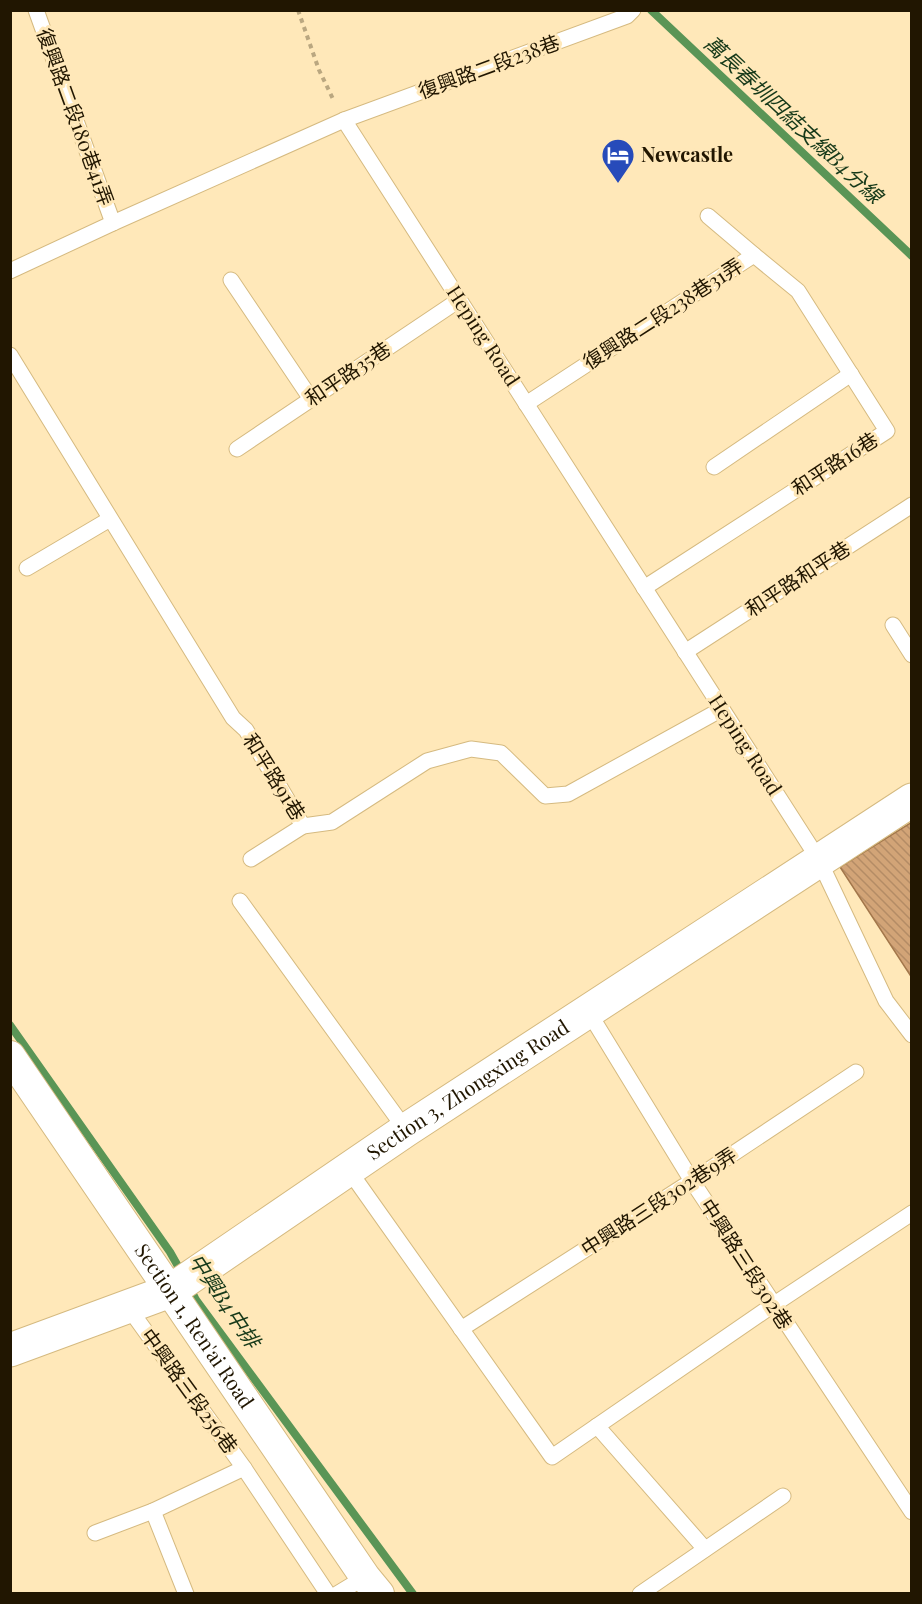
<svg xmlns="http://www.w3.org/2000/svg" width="922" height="1604" font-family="'Playfair Display','Noto Sans TC',serif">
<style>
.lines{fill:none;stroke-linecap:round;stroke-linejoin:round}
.stream{stroke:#5a9556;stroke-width:8}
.building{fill:url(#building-back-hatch);stroke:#a3774b;stroke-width:1.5}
.service-casing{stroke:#d5ba80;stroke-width:17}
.minor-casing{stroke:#d5ba80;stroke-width:32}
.tertiary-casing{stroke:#d5ba80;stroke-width:35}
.path{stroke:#baa780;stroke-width:4;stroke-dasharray:4.5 4.5;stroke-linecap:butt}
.service{stroke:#fff;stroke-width:15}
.minor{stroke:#fff;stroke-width:30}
.tertiary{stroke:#fff;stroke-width:33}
.labels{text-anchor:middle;stroke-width:6;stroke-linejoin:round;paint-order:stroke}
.street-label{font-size:20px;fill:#211601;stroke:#ffe8b9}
.poi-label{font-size:20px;font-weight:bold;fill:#211601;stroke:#ffe8b9;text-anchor:start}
.water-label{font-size:21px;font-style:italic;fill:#163919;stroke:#ffe8b9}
</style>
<defs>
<pattern id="building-back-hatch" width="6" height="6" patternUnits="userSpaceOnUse" patternTransform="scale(1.5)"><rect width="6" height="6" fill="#d2a477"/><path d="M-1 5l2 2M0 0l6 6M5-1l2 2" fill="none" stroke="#b48c65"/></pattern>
</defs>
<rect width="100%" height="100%" fill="#ffe8b9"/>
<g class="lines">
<g class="stream">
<path d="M651,10L912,256"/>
<path d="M10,1025L170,1252L183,1275"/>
<path d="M189,1286L196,1300L413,1594"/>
</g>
</g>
<path class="building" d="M912,822V978L840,867Z"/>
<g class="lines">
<defs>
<g id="service">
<path d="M36,10L113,223"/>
<path d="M344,120L819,860L886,1001L912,1035"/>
<path d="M708,216L754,255"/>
<path d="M10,271L113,223L344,120L627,16L633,10"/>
<path d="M231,280L311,399"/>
<path d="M10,355L233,718L246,730L303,826L332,822L427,761L471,749L501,753L545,796L568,794L722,709"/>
<path d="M526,404L754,255L798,291L887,431L644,588"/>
<path d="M237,449L459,300"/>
<path d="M714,467L851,374"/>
<path d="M27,568L110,519"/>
<path d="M893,625L912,655"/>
<path d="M685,652L912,505"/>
<path d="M251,859L303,826"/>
<path d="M240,901L406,1130"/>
<path d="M588,1011L692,1181L912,1512"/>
<path d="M348,1169L552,1457L773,1305L912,1213"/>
<path d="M128,1307L244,1468L153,1511L186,1594"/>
<path d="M461,1329L692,1181L856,1072"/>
<path d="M597,1426L705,1549"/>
<path d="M244,1468L328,1594"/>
<path d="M95,1533L153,1511"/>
<path d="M337,1594L365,1577"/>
<path d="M640,1594L783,1496"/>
</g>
<g id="minor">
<path id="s1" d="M10,1056L365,1577L379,1594"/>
</g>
<g id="tertiary">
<path id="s2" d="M10,1350L170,1291L406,1130L912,800"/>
</g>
</defs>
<use href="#service" class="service-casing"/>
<use href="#minor" class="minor-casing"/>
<use href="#tertiary" class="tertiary-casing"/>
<path class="path" d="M298,10L319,70L334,101"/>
<use href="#service" class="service"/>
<use href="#minor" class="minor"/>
<use href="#tertiary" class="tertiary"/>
</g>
<defs>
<symbol id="hotel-pin" viewBox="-11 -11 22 30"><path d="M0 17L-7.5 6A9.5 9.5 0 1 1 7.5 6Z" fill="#274bba" stroke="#ffe8b9"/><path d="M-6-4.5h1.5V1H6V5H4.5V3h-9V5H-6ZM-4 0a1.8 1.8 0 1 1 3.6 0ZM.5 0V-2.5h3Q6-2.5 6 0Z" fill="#fff"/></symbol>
</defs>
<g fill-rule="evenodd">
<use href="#hotel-pin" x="599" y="136" width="38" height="52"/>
</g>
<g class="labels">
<g class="street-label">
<text transform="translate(489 67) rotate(-20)" y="7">復興路二段238巷</text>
<text transform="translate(75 117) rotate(70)" y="7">復興路二段180巷41弄</text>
<text transform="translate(663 314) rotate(-33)" y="7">復興路二段238巷31弄</text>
<text transform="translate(483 336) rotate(57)" y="7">Heping Road</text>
<text transform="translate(348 374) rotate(-34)" y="7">和平路35巷</text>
<text transform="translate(835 464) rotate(-33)" y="7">和平路16巷</text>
<text transform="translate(798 579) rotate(-33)" y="7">和平路和平巷</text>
<text transform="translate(745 745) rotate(57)" y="7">Heping Road</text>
<text transform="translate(274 777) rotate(58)" y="7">和平路91巷</text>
<text dy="7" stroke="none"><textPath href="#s2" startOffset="530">Section 3, Zhongxing Road</textPath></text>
<text transform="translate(659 1202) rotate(-33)" y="7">中興路三段302巷9弄</text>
<text transform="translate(746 1264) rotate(57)" y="7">中興路三段302巷</text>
<text dy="7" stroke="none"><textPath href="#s1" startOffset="327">Section 1, Ren'ai Road</textPath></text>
<text transform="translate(189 1391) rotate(54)" y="7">中興路三段256巷</text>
</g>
<g class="poi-label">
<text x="641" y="162">Newcastle</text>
</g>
<g class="water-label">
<text transform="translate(793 120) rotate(43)" y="7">萬長春圳四結支線B4分線</text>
<text transform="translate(224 1301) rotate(56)" y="7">中興B4中排</text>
</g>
</g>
<rect width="922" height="1604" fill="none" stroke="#211601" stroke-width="24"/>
</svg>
